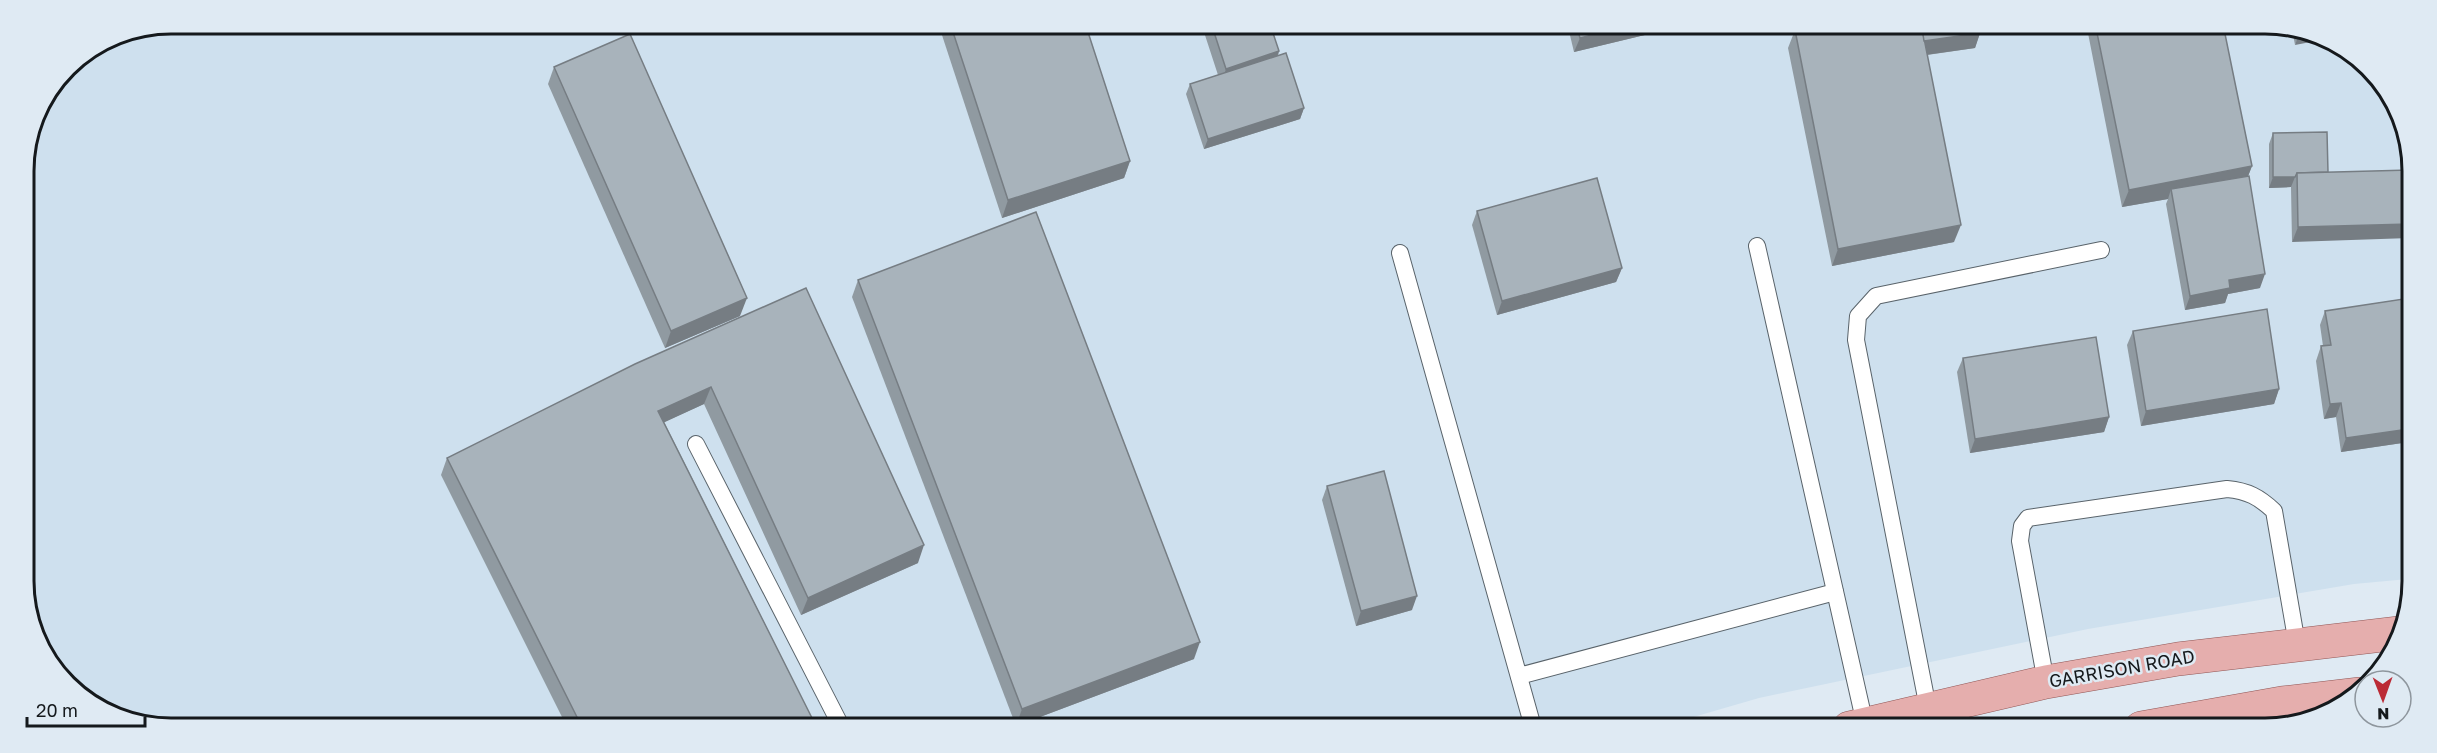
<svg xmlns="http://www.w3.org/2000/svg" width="2437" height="753" font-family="'Golos Text',sans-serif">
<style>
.built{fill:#cee0ee}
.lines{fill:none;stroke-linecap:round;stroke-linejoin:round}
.lane-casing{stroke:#59636a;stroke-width:18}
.primary-casing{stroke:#915756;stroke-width:34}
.lane{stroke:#fff;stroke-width:16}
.primary{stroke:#e5aead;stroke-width:33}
.wall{fill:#909aa1}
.shaded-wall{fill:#767d83}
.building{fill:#a8b3bb;stroke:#767d83;stroke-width:1.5}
.labels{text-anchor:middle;stroke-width:5;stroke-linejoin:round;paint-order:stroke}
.street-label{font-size:18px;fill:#15191c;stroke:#dfeaf3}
.rim{fill:none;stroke:#15191c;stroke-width:3}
</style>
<rect width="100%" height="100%" fill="#dfeaf3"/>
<path class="built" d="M171,24L2303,29L2376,74L2410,143L2408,579L2354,584L2088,629L1759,698L1659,727L134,724L67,686L27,610L24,162L35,115L67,67L83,56L156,27Z"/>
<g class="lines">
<defs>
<g id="lane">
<path d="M1757,246L1865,724"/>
<path d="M1400,253L1533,727"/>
<path d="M696,444L841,726"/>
<path d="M1519,676L1835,592"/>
<path d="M2046,682L2020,541L2022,526L2028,518L2227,489C2248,491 2259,497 2274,511L2297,644"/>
<path d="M1928,708L1856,340L1858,316L1876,296L2101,250"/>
</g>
<g id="primary">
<path d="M1849,728L2046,682L2178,659L2399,633"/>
<path d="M2141,728L2282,703L2360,694"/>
</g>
</defs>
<use href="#lane" class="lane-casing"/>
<use href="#primary" class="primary-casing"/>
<use href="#lane" class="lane"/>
<use href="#primary" class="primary"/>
</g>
<g class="wall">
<path d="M939,26H1086L1130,161L1124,178L1002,218Z"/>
<path d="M1202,26L1271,27L1279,51L1278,56L1304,108L1300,119L1204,149L1186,94L1190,84L1218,75Z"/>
<path d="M1568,27H1678L1574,52Z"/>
<path d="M2087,28L2224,29L2252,166L2248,176L2260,288L2228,294L2225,303L2185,310L2166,204L2168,199L2122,207Z"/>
<path d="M2292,29H2303L2295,45Z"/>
<path d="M1795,30L1980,33L1975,48L1927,55L1954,242L1832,266L1788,48Z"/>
<path d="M554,67L740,316L665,348L548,84Z"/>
<path d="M2273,133L2328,172L2292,242L2291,187L2269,188V144Z"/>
<path d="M1477,211L1622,268L1616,282L1497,315L1472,225Z"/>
<path d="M858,280L1194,659L1016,726L852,297Z"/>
<path d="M806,288L918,563L801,615L704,404L664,422L816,726L566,725L441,475L447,458Z"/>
<path d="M2410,298L2409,442L2341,452L2336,417L2324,419L2316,361L2321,346H2323L2320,325L2325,311Z"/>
<path d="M2133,331L2279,389L2274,404L2141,426L2127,345Z"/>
<path d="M1963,358L2109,417L2104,432L1970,453L1957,372Z"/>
<path d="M1327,486L1412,610L1356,626L1322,500Z"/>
</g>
<g class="shaded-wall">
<path d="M1623,27H1678L1574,52L1580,38Z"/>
<path d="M2309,32L2321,40L2295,45L2299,34Z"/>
<path d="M1980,33L1975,48L1918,56L1923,41Z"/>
<path d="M1279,51L1274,66L1221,83L1226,69Z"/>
<path d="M1304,108L1300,119L1204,149L1208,139Z"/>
<path d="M1130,161L1124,178L1002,218L1008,200Z"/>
<path d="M2252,166L2245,184L2171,189L2168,199L2122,207L2129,190Z"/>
<path d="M2273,177H2295L2291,187L2269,188Z"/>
<path d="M2410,224V238L2292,242L2298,227Z"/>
<path d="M1961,225L1954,242L1832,266L1838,249Z"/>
<path d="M1622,268L1616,282L1497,315L1502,301Z"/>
<path d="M2265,274L2260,288L2228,294L2225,303L2185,310L2190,296L2229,280Z"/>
<path d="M747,298L740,316L665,348L671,331Z"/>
<path d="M711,387L704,404L652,428L658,411Z"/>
<path d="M2279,389L2274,404L2141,426L2146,411Z"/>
<path d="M2341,403L2336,417L2324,419L2330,404Z"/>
<path d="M2109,417L2104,432L1970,453L1975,439Z"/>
<path d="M2409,429V442L2341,452L2346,438Z"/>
<path d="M924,545L918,563L801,615L808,598Z"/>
<path d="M1417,596L1412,610L1356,626L1361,611Z"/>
<path d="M1200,642L1194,659L1016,726L1022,709Z"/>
</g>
<g class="building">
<path d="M951,26H1086L1130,161L1008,200Z"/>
<path d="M1212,26L1271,27L1279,51L1226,69Z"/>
<path d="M1577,27H1623L1580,38Z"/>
<path d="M1808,28H1922L1961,225L1838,249L1795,30Z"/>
<path d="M1922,28H1979L1980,33L1924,41Z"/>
<path d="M2096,28L2224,29L2252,166L2129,190Z"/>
<path d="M2298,29H2303L2309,32L2299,34Z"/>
<path d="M630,34L747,298L671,331L554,67Z"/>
<path d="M1286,53L1304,108L1208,139L1190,84Z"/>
<path d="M2327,132L2328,172L2297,173L2295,177H2273V133Z"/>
<path d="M2410,170V224L2298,227L2297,173Z"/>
<path d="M2249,176L2265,274L2229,280L2230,288L2190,296L2171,189Z"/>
<path d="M1597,178L1622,268L1502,301L1477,211Z"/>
<path d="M1036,212L1200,642L1022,709L858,280Z"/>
<path d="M806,288L924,545L808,598L711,387L658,411L816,726L581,725L447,458L635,364Z"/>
<path d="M2410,298L2409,429L2346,438L2341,403L2330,404L2321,346L2331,345L2325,311Z"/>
<path d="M2267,309L2279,389L2146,411L2133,331Z"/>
<path d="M2096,337L2109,417L1975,439L1963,358Z"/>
<path d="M1384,471L1417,596L1361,611L1327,486Z"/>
</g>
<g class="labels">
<g class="street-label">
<text transform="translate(2122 669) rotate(-10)" y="6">GARRISON ROAD</text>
</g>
</g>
<path d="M0 0H2437V753H0ZM171 34H2265A137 137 0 0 1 2402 171V581A137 137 0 0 1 2265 718H171A137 137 0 0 1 34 581V171A137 137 0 0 1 171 34Z" fill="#dfeaf3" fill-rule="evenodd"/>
<path class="rim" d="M171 34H2265A137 137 0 0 1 2402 171V581A137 137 0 0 1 2265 718H171A137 137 0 0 1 34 581V171A137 137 0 0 1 171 34Z"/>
<g transform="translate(2383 699) rotate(179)"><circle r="28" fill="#dfeaf3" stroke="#8e969d" stroke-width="1.5"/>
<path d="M0-4.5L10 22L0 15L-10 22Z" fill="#bb2b36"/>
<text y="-9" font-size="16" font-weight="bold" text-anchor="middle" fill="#15191c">N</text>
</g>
<path d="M27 717v9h118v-9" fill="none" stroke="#15191c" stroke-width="3"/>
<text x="36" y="717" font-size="18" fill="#15191c" stroke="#dfeaf3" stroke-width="4.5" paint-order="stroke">20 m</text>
</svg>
